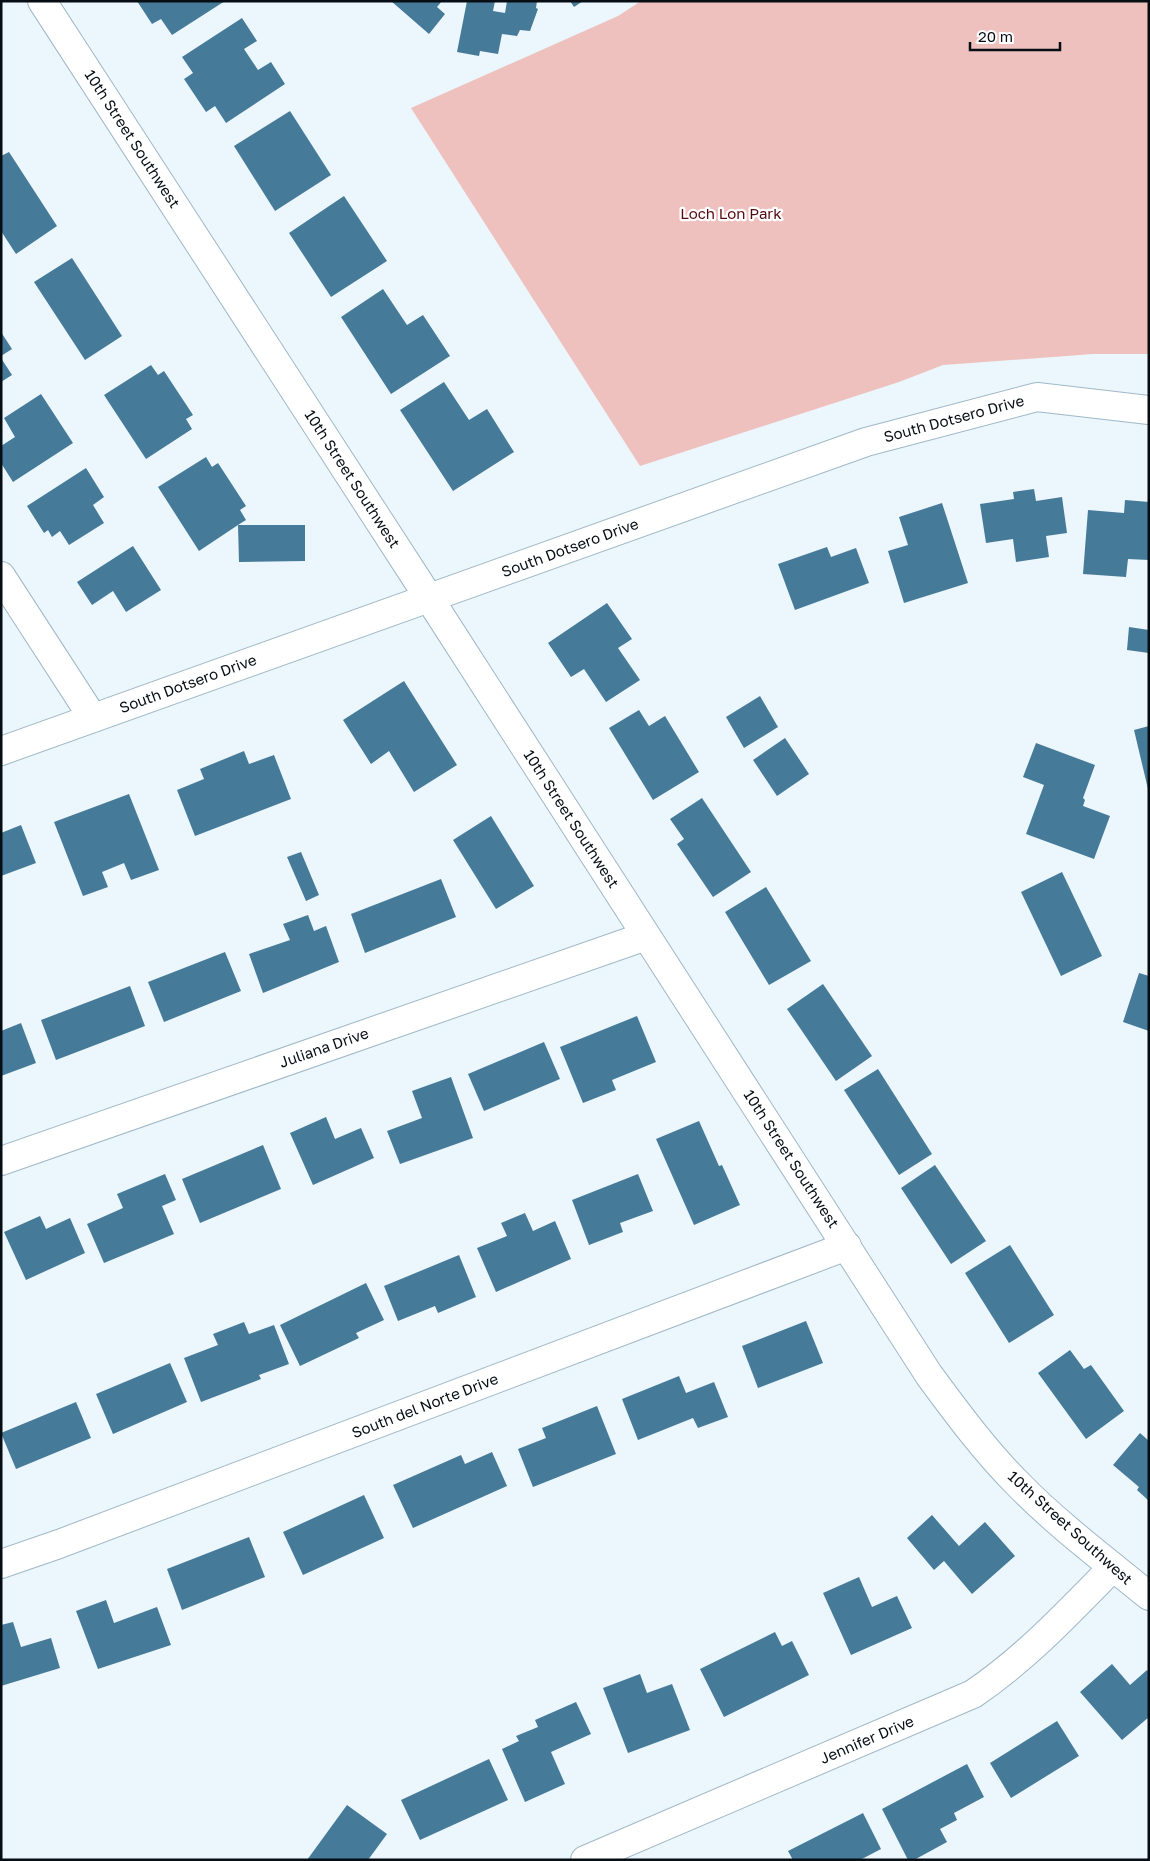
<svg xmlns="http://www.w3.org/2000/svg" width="1150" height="1861" font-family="'Golos Text',sans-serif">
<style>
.green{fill:#eec0be}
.building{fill:#457b99}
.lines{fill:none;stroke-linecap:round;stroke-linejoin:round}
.minor-casing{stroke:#9fb8c8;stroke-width:30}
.minor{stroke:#fff;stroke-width:28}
.labels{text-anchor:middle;stroke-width:4.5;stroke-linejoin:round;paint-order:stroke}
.street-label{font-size:15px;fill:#060e14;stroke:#fff}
.park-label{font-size:15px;fill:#530911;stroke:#fff}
</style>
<rect width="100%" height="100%" fill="#ecf6fd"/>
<path class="green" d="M641,1H1149V354H1093L943,365L899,382L640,466L411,108L618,16Z"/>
<g class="building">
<path d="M137,1H225L172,35L161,19L152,24Z"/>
<path d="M391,1H442L437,7L445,14L429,34Z"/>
<path d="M467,1H495L493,11L505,13L507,1H537L536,8L538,9L530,31L520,30L517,36L502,34L498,54L480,51L479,56L457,52Z"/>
<path d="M570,1H583L574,7Z"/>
<path d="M242,18L257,41L244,49L258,70L271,62L285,84L226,123L215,106L206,112L184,79L193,73L182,57Z"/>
<path d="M290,111L331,175L275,211L234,146Z"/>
<path d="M9,152L57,226L16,254L1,231V156Z"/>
<path d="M344,196L387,261L331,297L289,233Z"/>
<path d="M72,258L122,336L85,360L34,282Z"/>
<path d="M383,289L407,325L423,315L450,356L391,394L341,317Z"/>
<path d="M1,332L12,349L1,356Z"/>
<path d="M1,358L12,375L1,382Z"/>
<path d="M151,365L158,375L164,371L193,415L186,419L192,429L146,459L104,395Z"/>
<path d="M444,382L469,420L487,409L514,452L453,491L400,410Z"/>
<path d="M41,394L73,443L13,482L1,463V446L15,437L4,418Z"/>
<path d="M206,457L212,467L218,463L246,506L240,510L246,520L238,525H305V561L239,562L238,525L199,551L158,487Z"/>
<path d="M86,468L104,497L93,505L104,523L69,545L60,531L52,537L48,530L44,533L27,506Z"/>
<path d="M1034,489L1036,501L1062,497L1067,533L1046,536L1049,557L1016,562L1013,539L986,543L980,504L1014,499L1013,492Z"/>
<path d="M1125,500L1149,502V560L1128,559L1126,577L1083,574L1088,510L1124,513Z"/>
<path d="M942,503L968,583L904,603L888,551L908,545L899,517Z"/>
<path d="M133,546L161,590L126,612L113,591L92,605L77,582Z"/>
<path d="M827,547L831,557L856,548L869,583L795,610L778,564Z"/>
<path d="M607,603L632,639L618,648L640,680L606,702L584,669L571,677L548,643Z"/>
<path d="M1129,627L1149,630V653L1127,650Z"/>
<path d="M404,681L457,765L414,792L389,751L371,764L343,720Z"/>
<path d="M760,696L778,727L744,748L726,717Z"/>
<path d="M639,710L649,726L665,716L699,772L653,800L609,728Z"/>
<path d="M1149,726V789H1148L1134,730Z"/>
<path d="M785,738L809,774L777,796L753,760Z"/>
<path d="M1036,743L1095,765L1083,798L1085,800L1083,806L1110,816L1094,859L1026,834L1044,785L1023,777Z"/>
<path d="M244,751L249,764L274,755L291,799L195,836L177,790L204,779L200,769Z"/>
<path d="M129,794L159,870L131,880L124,863L102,872L108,887L83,896L54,822Z"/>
<path d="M702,798L751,872L713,897L677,844L684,839L670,819Z"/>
<path d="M491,816L534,886L496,909L453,840Z"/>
<path d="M21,825L36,863L1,876V833Z"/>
<path d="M301,852L319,895L306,901L287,857Z"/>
<path d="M1062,872L1102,956L1061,976L1021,892Z"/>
<path d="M441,879L456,917L365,953L351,914Z"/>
<path d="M766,887L811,961L769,985L725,912Z"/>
<path d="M308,915L314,931L326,926L339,962L263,993L249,954L290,940L283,924Z"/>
<path d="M225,952L241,991L164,1022L148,982Z"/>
<path d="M1139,973L1149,976V1031L1123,1022Z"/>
<path d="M823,984L872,1056L836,1081L787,1009Z"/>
<path d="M130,986L145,1026L56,1060L41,1020Z"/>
<path d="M637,1016L656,1062L612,1080L616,1090L583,1103L560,1047Z"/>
<path d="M21,1023L36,1063L1,1076V1031Z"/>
<path d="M544,1042L560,1079L484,1111L468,1074Z"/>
<path d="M878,1069L932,1154L899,1175L844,1090Z"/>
<path d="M451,1077L473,1138L400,1164L387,1131L422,1118L412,1091Z"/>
<path d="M326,1117L335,1139L361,1128L374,1158L313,1185L290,1133Z"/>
<path d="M699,1121L719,1166L722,1165L740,1205L694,1225L656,1139Z"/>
<path d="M263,1145L281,1189L200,1223L182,1179Z"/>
<path d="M935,1165L986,1241L951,1264L901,1188Z"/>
<path d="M165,1174L176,1200L162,1206L174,1234L104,1263L87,1224L123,1208L117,1194Z"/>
<path d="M638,1174L653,1211L620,1223L623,1232L589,1245L572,1200Z"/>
<path d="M525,1213L533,1231L555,1221L571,1259L496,1292L477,1248L507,1236L501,1223Z"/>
<path d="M40,1216L46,1229L70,1218L85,1253L26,1280L4,1232Z"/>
<path d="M1010,1245L1054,1315L1009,1343L965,1273Z"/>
<path d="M459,1255L476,1297L438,1313L435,1306L398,1321L384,1286Z"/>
<path d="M366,1283L384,1320L356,1333L359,1338L300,1366L280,1325Z"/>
<path d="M806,1321L823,1363L758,1388L742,1346Z"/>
<path d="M244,1322L249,1334L274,1325L289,1364L259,1375L261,1379L201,1402L184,1358L218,1345L213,1334Z"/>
<path d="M1070,1350L1084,1369L1091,1365L1124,1411L1086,1439L1038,1373Z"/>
<path d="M170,1363L187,1402L113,1434L96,1394Z"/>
<path d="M679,1376L686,1393L714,1382L728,1417L698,1428L693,1418L638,1440L622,1399Z"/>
<path d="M76,1402L91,1438L16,1469L1,1433Z"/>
<path d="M597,1406L616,1454L533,1487L518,1449L546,1438L542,1428Z"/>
<path d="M1140,1433L1149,1441V1501L1137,1490L1139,1487L1113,1465Z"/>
<path d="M492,1452L507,1486L413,1528L393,1485L461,1455L465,1464Z"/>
<path d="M364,1495L384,1538L303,1575L283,1532Z"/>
<path d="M932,1515L959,1546L985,1522L1015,1556L972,1594L944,1561L934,1570L907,1538Z"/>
<path d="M249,1537L265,1577L182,1610L167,1569Z"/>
<path d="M859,1577L872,1607L897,1596L912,1628L851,1655L823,1593Z"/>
<path d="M106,1600L114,1623L157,1607L171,1645L98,1669L76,1611Z"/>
<path d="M13,1622L21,1647L51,1638L60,1668L1,1686V1625Z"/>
<path d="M775,1632L782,1646L792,1641L809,1675L724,1717L700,1669Z"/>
<path d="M1112,1664L1130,1685L1147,1670L1149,1673V1717L1122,1740L1080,1692Z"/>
<path d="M640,1674L647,1693L672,1684L690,1730L628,1753L603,1688Z"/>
<path d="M576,1702L591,1734L551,1752L565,1784L525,1802L502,1749L519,1741L516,1736L538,1727L535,1720Z"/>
<path d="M1057,1721L1079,1756L1011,1798L990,1763Z"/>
<path d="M489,1759L508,1800L420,1840L401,1800Z"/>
<path d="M967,1764L984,1797L954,1813L957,1820L940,1829L947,1842L914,1860H908L882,1809Z"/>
<path d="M347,1805L387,1834L368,1860H307Z"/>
<path d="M863,1813L881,1849L860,1860H793L788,1851Z"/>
</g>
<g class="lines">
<defs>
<g id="minor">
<path d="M42,1L429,598L929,1375C957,1413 985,1451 1018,1484C1058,1525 1105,1560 1149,1596"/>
<path d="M1,576L93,718"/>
<path d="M1,751L866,442L1037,397L1149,410"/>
<path d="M1,1161L646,936"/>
<path d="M1,1564L59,1544L847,1246"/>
<path d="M585,1860L973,1694C1026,1658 1069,1612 1113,1567"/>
</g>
</defs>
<use href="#minor" class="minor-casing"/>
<use href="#minor" class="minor"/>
</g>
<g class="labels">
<g class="street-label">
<text transform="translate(132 139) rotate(57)" y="5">10th Street Southwest</text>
<text transform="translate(954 419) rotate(-15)" y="5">South Dotsero Drive</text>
<text transform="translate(352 479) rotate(57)" y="5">10th Street Southwest</text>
<text transform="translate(570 548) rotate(-20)" y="5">South Dotsero Drive</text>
<text transform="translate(188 684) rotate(-20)" y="5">South Dotsero Drive</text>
<text transform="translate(571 819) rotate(57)" y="5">10th Street Southwest</text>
<text transform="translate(324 1048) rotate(-19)" y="5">Juliana Drive</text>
<text transform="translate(791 1159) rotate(57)" y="5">10th Street Southwest</text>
<text transform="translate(425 1406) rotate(-21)" y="5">South del Norte Drive</text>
<text transform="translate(1070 1528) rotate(42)" y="5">10th Street Southwest</text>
<text transform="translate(867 1740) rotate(-23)" y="5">Jennifer Drive</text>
</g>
<g class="park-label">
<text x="731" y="219">Loch Lon Park</text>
</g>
</g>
<rect width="1150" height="1861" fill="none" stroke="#060e14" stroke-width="5"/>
<path d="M970 42v8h90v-8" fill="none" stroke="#060e14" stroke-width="2.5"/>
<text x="978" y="42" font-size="15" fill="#060e14" stroke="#ffffff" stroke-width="4" paint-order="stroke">20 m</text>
</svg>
